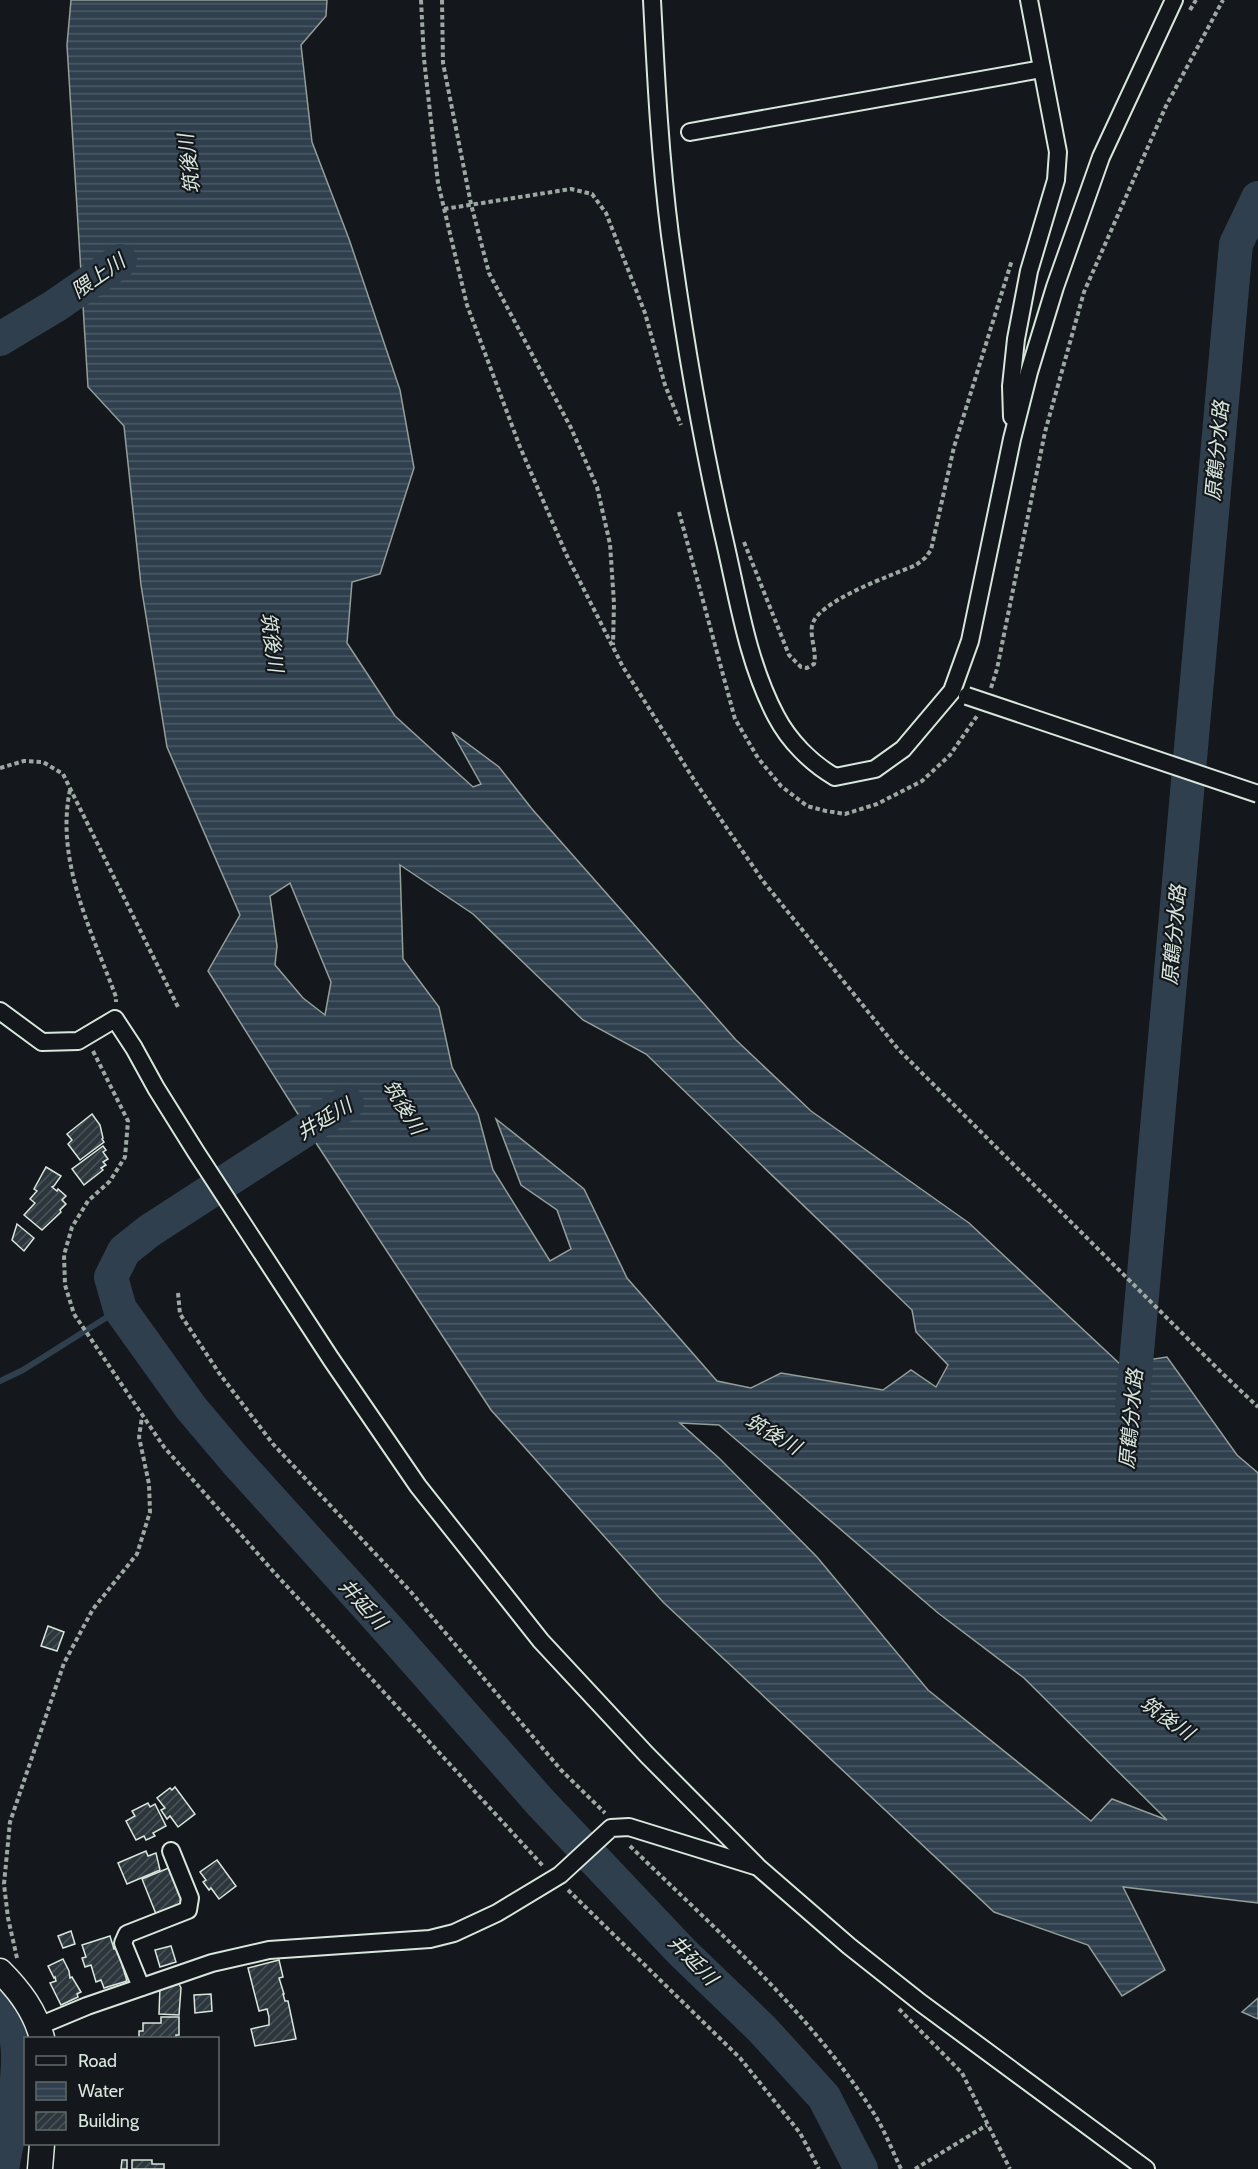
<svg xmlns="http://www.w3.org/2000/svg" width="1258" height="2169" font-family="Cabin,'Noto Sans JP',sans-serif">
<style>
.water{fill:url(#water-rules);stroke:#939e99;stroke-width:1.5;fill-rule:evenodd}
.lines{fill:none;stroke-linecap:round;stroke-linejoin:round}
.stream{stroke:#2f3f4d;stroke-width:6}
.river{stroke:#2f3f4d;stroke-width:34}
.building{fill:url(#building-hatch);stroke:#d8e6dc;stroke-width:1.5}
.street-casing{stroke:#d8e6dc;stroke-width:20}
.secondary-casing{stroke:#d8e6dc;stroke-width:27}
.path{stroke:#9da8a2;stroke-width:4;stroke-dasharray:4.5 3;stroke-linecap:butt}
.street{stroke:#14181c;stroke-width:16}
.secondary{stroke:#14181c;stroke-width:24}
.street-bridge-casing{stroke:#d8e6dc;stroke-width:20;stroke-linecap:butt}
.street-bridge{stroke:#14181c;stroke-width:16}
.labels{text-anchor:middle;stroke-width:4.5;stroke-linejoin:round;paint-order:stroke}
.water-label{font-size:20px;font-style:italic;fill:#d8e6dc;stroke:#14181c}
</style>
<defs>
<pattern id="water-rules" width="6" height="5" patternUnits="userSpaceOnUse" patternTransform="scale(1.5)"><rect width="6" height="5" fill="#2f3f4d"/><path d="M0 2.5h6" fill="none" stroke="#4c5b66"/></pattern>
<pattern id="building-hatch" width="6" height="6" patternUnits="userSpaceOnUse" patternTransform="scale(1.5)"><rect width="6" height="6" fill="#2c363c"/><path d="M-1 1l2-2M0 6l6-6M5 7l2-2" fill="none" stroke="#4a5358"/></pattern>
</defs>
<rect width="100%" height="100%" fill="#14181c"/>
<g class="water">
<path d="M71,0H327L326,16L301,45L312,142L349,239L400,390L414,468L380,574L352,582L347,643L395,716L473,787L481,784L452,732L499,767L532,809L736,1040L811,1111L969,1223L1120,1364L1167,1357L1237,1455L1258,1473V1903L1123,1887L1165,1970L1122,1996L1088,1945L994,1912L663,1602L491,1410L318,1146L208,971L240,915L167,747L141,585L124,426L88,387L67,45ZM400,865L473,914L583,1020L646,1054L912,1310L916,1332L948,1365L936,1387L911,1370L883,1390L781,1373L751,1388L717,1381L627,1278L584,1189L496,1119L521,1185L557,1210L571,1249L550,1261L493,1170L478,1114L452,1067L439,1007L403,959ZM290,883L331,982L325,1015L303,998L275,965L277,946L270,896ZM680,1423L719,1425L938,1613L1024,1678L1167,1820L1112,1799L1091,1821L928,1690L817,1557L720,1459Z"/>
<path d="M1258,1998V2019L1242,2012Z"/>
</g>
<g class="lines">
<path class="stream" d="M0,1381L23,1370L120,1309"/>
<g class="river">
<path d="M0,339L55,306L120,261"/>
<path d="M347,1103L149,1231L124,1251L111,1277L120,1309L191,1408L236,1461L387,1628L541,1803L682,1952L762,2029L824,2097L861,2169"/>
<path d="M1132,1408L1236,244L1258,198"/>
<path d="M0,2005C5,2012 11,2021 14,2029C26,2063 8,2134 2,2169"/>
</g>
</g>
<g class="building">
<path d="M92,1114L100,1125L103,1138L102,1139L104,1142L80,1160L68,1144L72,1140L67,1134Z"/>
<path d="M103,1146L106,1150L103,1152L108,1159L103,1162L106,1165L101,1168L103,1170L84,1185L72,1169Z"/>
<path d="M46,1167L61,1176L54,1186L52,1187L57,1191L58,1189L66,1196L62,1200L66,1204L60,1210L61,1212L42,1230L24,1215L35,1203L30,1199L37,1191L34,1189Z"/>
<path d="M17,1224L34,1238L24,1251L12,1240Z"/>
<path d="M48,1626L64,1632L57,1651L41,1646Z"/>
<path d="M175,1787L195,1814L178,1827L170,1816L167,1819L161,1810L165,1808L157,1798L170,1788L172,1790Z"/>
<path d="M148,1803L150,1807L155,1804L166,1826L153,1833L155,1836L146,1840L144,1836L136,1840L126,1821L135,1816L132,1811Z"/>
<path d="M146,1851L148,1856L156,1853L160,1870L127,1884L118,1863Z"/>
<path d="M217,1860L236,1886L219,1899L211,1888L209,1890L203,1882L206,1880L200,1872Z"/>
<path d="M171,1867L185,1902L156,1914L142,1879Z"/>
<path d="M71,1931L75,1944L63,1948L58,1936Z"/>
<path d="M110,1936L114,1949L117,1948L127,1981L104,1988L101,1980L96,1982L91,1965L85,1967L82,1958L86,1957L82,1945Z"/>
<path d="M171,1946L176,1962L160,1967L155,1950Z"/>
<path d="M63,1959L69,1971L70,1978L72,1977L81,1992L77,1994L78,1997L61,2005L50,1983L56,1981L55,1977L54,1978L48,1966Z"/>
<path d="M279,1960L283,1977L279,1978L284,1994H283L285,2001H288L296,2039L255,2046L251,2029L269,2025V2017L267,2009L259,2011L248,1968Z"/>
<path d="M179,1984L181,1988L179,2015L159,2014L160,1987Z"/>
<path d="M211,1994L212,2011L195,2013L194,1995Z"/>
<path d="M161,2017H179V2035H176V2038H139V2031H143V2023H161Z"/>
<path d="M122,2160H127V2169H121Z"/>
<path d="M132,2160H152V2164H164V2169H132Z"/>
</g>
<g class="lines">
<defs>
<g id="street">
<path d="M652,0C656,78 660,157 670,235C684,337 701,438 724,538C738,598 747,661 776,716C789,741 811,763 835,777L875,769L903,749L952,691L970,641L1012,439L1029,372L1055,287L1101,157L1174,0"/>
<path d="M690,132L1042,69"/>
<path d="M1012,417L1011,386L1016,339L1029,271L1056,180L1058,152L1029,0"/>
<path d="M0,1011L42,1042L78,1041L115,1019L134,1048L156,1088L196,1152L331,1359L418,1486L541,1641L647,1755L758,1867L849,1946L921,2003L1146,2169"/>
<path d="M141,1987L123,1943L127,1934L188,1910L190,1898L171,1851"/>
<path d="M39,2026L87,2006L212,1963L269,1950L430,1939L454,1933L497,1913L560,1875L611,1828L629,1827L755,1866"/>
</g>
<g id="secondary">
<path d="M0,1971C20,1991 35,2011 42,2038"/>
<path d="M40,2169L42,2144"/>
</g>
</defs>
<use href="#street" class="street-casing"/>
<use href="#secondary" class="secondary-casing"/>
<g class="path">
<path d="M421,0L424,59L438,183L467,305L520,447L567,556L623,667L696,783L763,881L898,1049L1224,1375L1258,1407"/>
<path d="M442,0L443,63L471,204L489,273L571,428L597,487L610,544L614,603L613,645"/>
<path d="M1190,10L1196,0"/>
<path d="M444,209L571,189L592,194L606,213L645,313L665,385L681,425"/>
<path d="M679,512L735,719L758,758L781,786L807,806L826,811L845,814L877,804L922,781L950,755L977,716"/>
<path d="M744,542L789,655L801,667L807,668L814,664C817,651 810,639 812,626C816,601 893,575 916,565L925,558L931,550L954,447L1012,260"/>
<path d="M991,688L997,669L1045,432L1084,292L1166,106L1223,0"/>
<path d="M0,768L24,761L43,762L63,774L178,1007"/>
<path d="M70,790C55,861 92,932 116,997V1002"/>
<path d="M93,1051L128,1121L125,1157L110,1181L88,1201L72,1227L64,1255L65,1285L74,1314L164,1447L272,1570L543,1866"/>
<path d="M178,1293L180,1314L219,1373L273,1444L411,1592L561,1770L605,1813"/>
<path d="M630,1846C715,1929 808,2010 873,2112C884,2129 892,2150 901,2169"/>
<path d="M568,1890L740,2058L800,2133L819,2169"/>
<path d="M17,1958L8,1918L4,1884L10,1822L64,1663L93,1609L137,1554L150,1512L149,1484L139,1437L142,1417"/>
<path d="M899,2009L962,2073L1010,2169"/>
<path d="M915,2169L987,2125"/>
</g>
<use href="#street" class="street"/>
<use href="#secondary" class="secondary"/>
<defs>
<path id="street-bridge" d="M967,696L1258,794"/>
</defs>
<use href="#street-bridge" class="street-bridge-casing"/>
<use href="#street-bridge" class="street-bridge"/>
</g>
<g class="labels">
<g class="water-label">
<text transform="translate(189 164) rotate(-97)" y="7">筑後川</text>
<text transform="translate(98 276) rotate(-35)" y="7">隈上川</text>
<text transform="translate(1217 451) rotate(-85)" y="7">原鶴分水路</text>
<text transform="translate(272 642) rotate(82)" y="7">筑後川</text>
<text transform="translate(1174 935) rotate(-85)" y="7">原鶴分水路</text>
<text transform="translate(404 1107) rotate(58)" y="7">筑後川</text>
<text transform="translate(324 1119) rotate(-31)" y="7">井延川</text>
<text transform="translate(1131 1419) rotate(-85)" y="7">原鶴分水路</text>
<text transform="translate(773 1434) rotate(30)" y="7">筑後川</text>
<text transform="translate(363 1604) rotate(48)" y="7">井延川</text>
<text transform="translate(1167 1718) rotate(35)" y="7">筑後川</text>
<text transform="translate(693 1960) rotate(46)" y="7">井延川</text>
</g>
</g>
<rect x="24" y="2037" width="195" height="108" fill="#14181c" stroke="#626a69" stroke-width="1.5"/>
<rect x="36" y="2056" width="30" height="9" fill="#14181c" stroke="#626a69" stroke-width="1.5"/>
<text x="78" y="2067" font-size="18" fill="#d8e6dc">Road</text>
<rect x="36" y="2082" width="30" height="18" fill="url(#water-rules)" stroke="#626a69" stroke-width="1.5"/>
<text x="78" y="2097" font-size="18" fill="#d8e6dc">Water</text>
<rect x="36" y="2112" width="30" height="18" fill="url(#building-hatch)" stroke="#626a69" stroke-width="1.5"/>
<text x="78" y="2127" font-size="18" fill="#d8e6dc">Building</text>
</svg>
